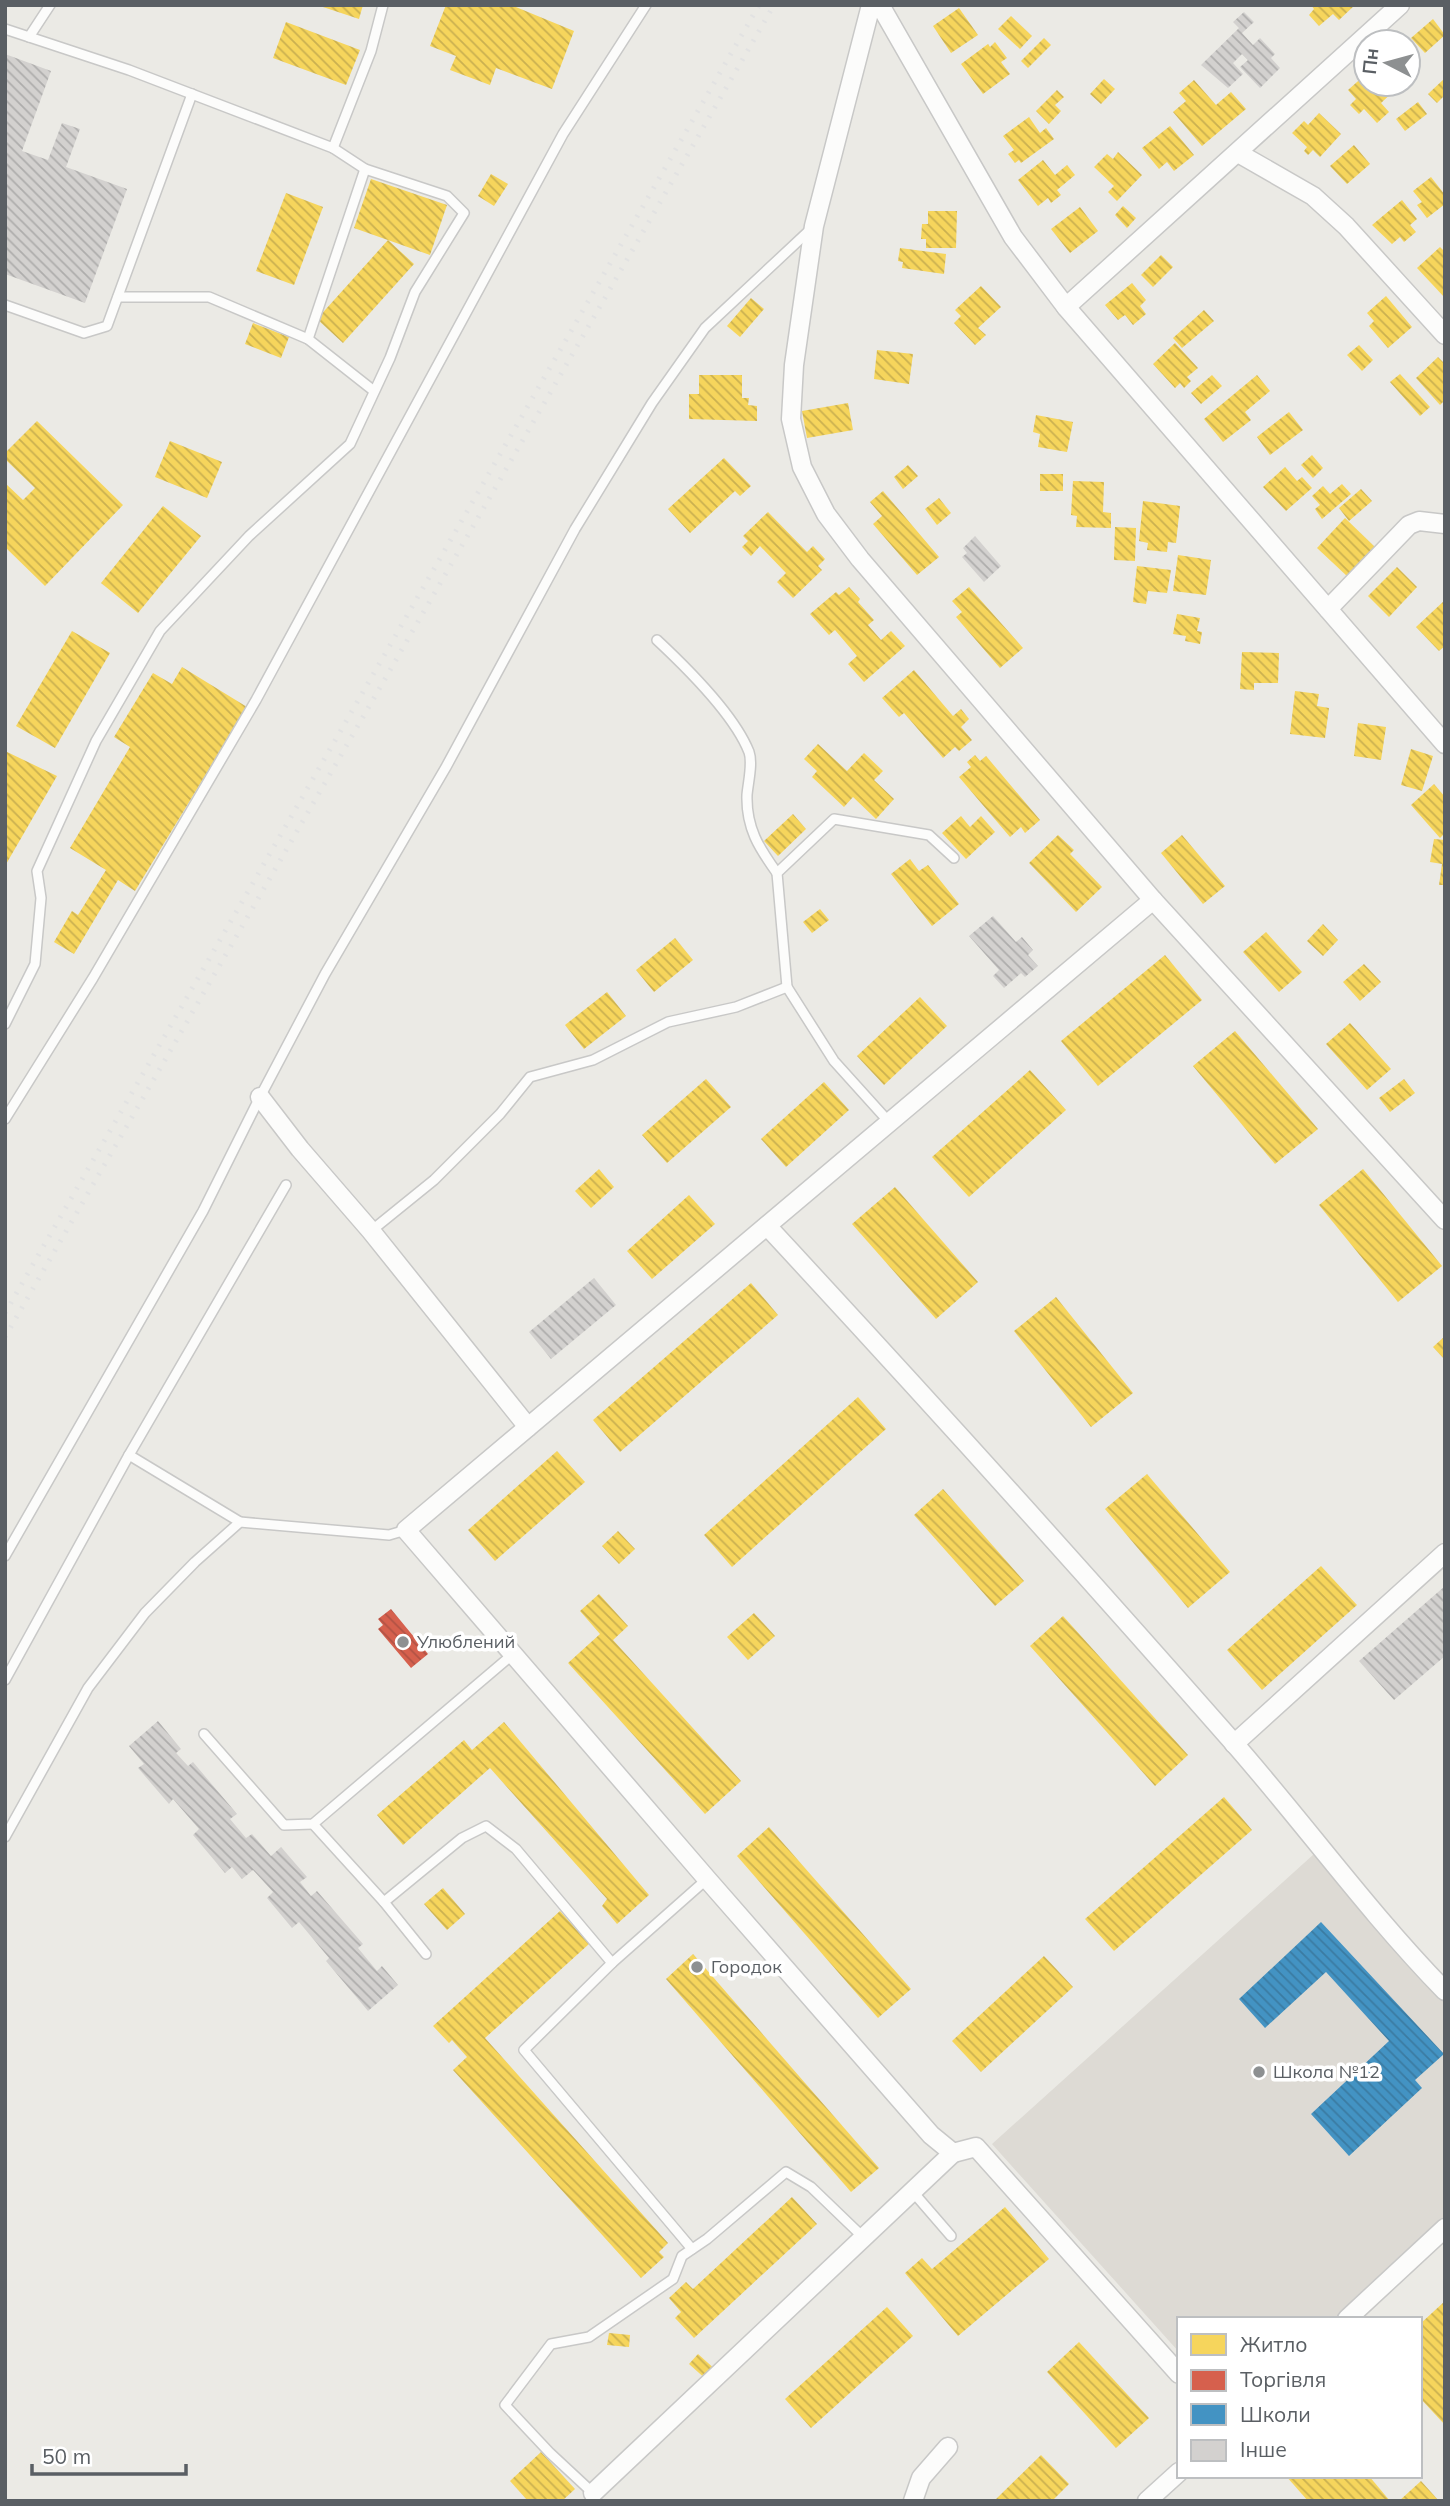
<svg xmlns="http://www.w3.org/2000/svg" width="1450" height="2506" font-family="Mulish,sans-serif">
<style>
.education{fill:#dddad4}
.homes{fill:url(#homes-back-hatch)}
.shops{fill:url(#shops-back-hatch)}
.schools{fill:url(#schools-back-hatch)}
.building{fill:url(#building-back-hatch)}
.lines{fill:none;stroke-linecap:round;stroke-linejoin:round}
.service-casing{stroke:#c8c8c7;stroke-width:12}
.minor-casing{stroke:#c8c8c7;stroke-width:21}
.service{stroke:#fcfcfb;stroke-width:9}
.minor{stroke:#fcfcfb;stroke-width:18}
.rail{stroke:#e2e2e2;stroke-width:5;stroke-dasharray:2 9;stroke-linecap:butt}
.poi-dot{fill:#8d9091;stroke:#fff;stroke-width:2.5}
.labels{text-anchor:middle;stroke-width:7;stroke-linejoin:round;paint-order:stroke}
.poi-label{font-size:18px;fill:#5a5f64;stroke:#fff;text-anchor:start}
</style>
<defs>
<pattern id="homes-back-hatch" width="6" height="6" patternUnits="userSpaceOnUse" patternTransform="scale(1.75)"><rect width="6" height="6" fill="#f6d55c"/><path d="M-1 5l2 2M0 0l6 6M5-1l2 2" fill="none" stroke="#cab050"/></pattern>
<pattern id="shops-back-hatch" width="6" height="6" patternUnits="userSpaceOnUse" patternTransform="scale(1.75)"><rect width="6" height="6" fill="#d6604d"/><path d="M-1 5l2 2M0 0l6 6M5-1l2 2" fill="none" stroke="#b15244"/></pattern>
<pattern id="schools-back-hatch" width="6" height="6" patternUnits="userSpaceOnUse" patternTransform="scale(1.75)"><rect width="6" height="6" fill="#4393c3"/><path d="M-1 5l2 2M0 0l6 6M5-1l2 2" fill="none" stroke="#3b7ba2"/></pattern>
<pattern id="building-back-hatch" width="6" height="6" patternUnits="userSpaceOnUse" patternTransform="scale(1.75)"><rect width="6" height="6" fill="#d3d1cf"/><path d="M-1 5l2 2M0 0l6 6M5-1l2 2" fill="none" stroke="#aeadac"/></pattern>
</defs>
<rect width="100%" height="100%" fill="#ebeae5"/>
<path class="education" d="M1314,1854L1445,2000V2219L1334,2319H1179V2352L992,2144Z"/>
<g class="homes">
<path d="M317,5H363L359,19Z"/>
<path d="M446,5H511L574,31L552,89L496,68L490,85L450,70L456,56L430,46Z"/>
<path d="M1311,5H1355L1339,20L1333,14L1319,26L1309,15L1314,9Z"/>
<path d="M959,8L978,35L951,53L933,26Z"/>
<path d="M1011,16L1032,36L1020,49L998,29Z"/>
<path d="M1433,19L1445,35L1425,53L1411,38Z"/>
<path d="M286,22L360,50L346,85L273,58Z"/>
<path d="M1044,38L1051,45L1028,68L1021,61Z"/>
<path d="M995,42L1007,58L1001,62L1010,74L983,94L961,64L988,44L990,47Z"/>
<path d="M1366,74V84H1392L1396,89L1381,103L1389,112L1377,123L1364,109L1359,114L1350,105L1356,99L1348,90Z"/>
<path d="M1445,78V95L1437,103L1428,94Z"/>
<path d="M1104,79L1115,89L1101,104L1090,94Z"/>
<path d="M1194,80L1216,105L1231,92L1246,109L1202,146L1173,112L1186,101L1179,93Z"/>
<path d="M1057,90L1064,97L1055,105L1061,111L1049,124L1036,111Z"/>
<path d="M1418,102L1427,114L1405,131L1396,119Z"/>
<path d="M1319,113L1341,134L1320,157L1313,150L1308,155L1304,151L1307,147L1292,133L1304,121L1308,125Z"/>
<path d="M1029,117L1040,133L1046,128L1054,139L1021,163L1019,160L1015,163L1008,154L1014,150L1003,136Z"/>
<path d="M1170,126L1194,155L1174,171L1167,162L1159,169L1142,148Z"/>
<path d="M1354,145L1370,164L1347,184L1330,166Z"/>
<path d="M1118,152L1142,175L1117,201L1108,192L1114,186L1094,167L1107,154L1113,159Z"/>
<path d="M1043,160L1055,175L1067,165L1075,175L1057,190L1061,195L1051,203L1048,198L1038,206L1018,180Z"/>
<path d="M491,174L508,184L494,206L478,196Z"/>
<path d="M1431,177L1445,195V204L1427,218L1417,205L1422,202L1413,191Z"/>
<path d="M371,179L447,205L430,255L354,228Z"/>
<path d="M286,193L323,207L294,285L256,271Z"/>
<path d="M1402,200L1417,219L1410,225L1416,232L1404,242L1400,237L1392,244L1372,225Z"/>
<path d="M1123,206L1136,218L1127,228L1115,215Z"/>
<path d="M1080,207L1098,231L1070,253L1051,229Z"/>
<path d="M928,211H957L956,248H926V239H921L922,224H928Z"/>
<path d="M388,240L414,264L343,343L317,319Z"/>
<path d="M1440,247L1445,252V298L1417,268Z"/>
<path d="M900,248L946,254L944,274L902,268L903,262L898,261Z"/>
<path d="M1161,255L1173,267L1153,287L1141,275Z"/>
<path d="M1132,283L1146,300L1140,306L1146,314L1133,325L1125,315L1118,320L1105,305Z"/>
<path d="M981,286L1001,307L978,328L986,335L975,345L954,323L961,316L955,310Z"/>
<path d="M1386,296L1412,327L1388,348L1369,326L1374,321L1367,313Z"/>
<path d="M751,298L764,309L740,337L727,326Z"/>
<path d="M1204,310L1214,321L1182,348L1173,338Z"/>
<path d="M253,323L289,337L281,358L245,344Z"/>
<path d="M1175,343L1198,368L1187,377L1191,381L1184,388L1180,383L1175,388L1153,364Z"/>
<path d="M1359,345L1373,360L1362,371L1347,355Z"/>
<path d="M877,350L913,354L909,384L874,379Z"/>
<path d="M1438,357L1445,364V400L1440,405L1416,378Z"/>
<path d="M1400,374L1430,407L1420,416L1390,382Z"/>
<path d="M699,375H742V398H749L748,405L757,406V421L689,419V394H699Z"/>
<path d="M1212,375L1222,386L1201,404L1191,393Z"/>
<path d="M1257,375L1270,391L1245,412L1251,420L1223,442L1204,419Z"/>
<path d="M848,403L853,430L807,438L802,411Z"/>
<path d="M1289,412L1303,430L1270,455L1257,437Z"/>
<path d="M1036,415L1073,422L1067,452L1038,447L1040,434L1033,432Z"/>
<path d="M37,421L123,505L45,586L5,547V483L23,500L35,488L5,459V453Z"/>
<path d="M170,441L222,462L207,498L155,477Z"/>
<path d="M1312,455L1323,468L1313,478L1301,465Z"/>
<path d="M724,458L751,486L740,496L735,491L690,533L668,509Z"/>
<path d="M908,465L918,476L903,489L894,477Z"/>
<path d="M1285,467L1297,481L1302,477L1312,488L1286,511L1263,487Z"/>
<rect x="1040" y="474" width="23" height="17"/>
<path d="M1073,481L1104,482L1103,512L1111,513V528L1076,527L1077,516L1071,515Z"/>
<path d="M1342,484L1351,494L1322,519L1315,509L1320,505L1312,496L1323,486L1330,494Z"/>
<path d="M1361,489L1372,501L1349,521L1339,508Z"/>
<path d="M883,491L939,557L917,575L873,524L882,516L870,502Z"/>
<path d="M939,498L951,513L937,525L925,509Z"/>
<path d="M1143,501L1180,506L1176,543L1168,542L1167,552L1147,550L1148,543L1139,541Z"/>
<path d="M163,506L201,536L138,613L101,583Z"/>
<path d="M768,512L807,552L813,546L825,559L818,566L822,570L793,598L777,582L786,573L760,546L751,556L742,547L748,541L743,536Z"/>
<path d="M1345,518L1376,548L1348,577L1317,548Z"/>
<path d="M1115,527L1136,528L1135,561L1114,560Z"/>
<path d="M1178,555L1211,560L1206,595L1173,591Z"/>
<path d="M1137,566L1171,570L1167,593L1148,591L1146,604L1133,602Z"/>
<path d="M1397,567L1417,587L1389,617L1368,596Z"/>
<path d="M849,587L860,599L858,602L874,620L868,625L881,640L891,631L905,646L864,682L848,664L857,656L835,630L829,635L810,614L836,592L839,595Z"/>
<path d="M969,587L1023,648L1000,668L956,617L962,612L952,601Z"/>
<path d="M1445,600V646L1439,651L1416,627Z"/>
<path d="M1177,614L1200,618L1197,631L1202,632L1200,644L1185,641L1186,636L1173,634Z"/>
<path d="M72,631L110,653L55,748L16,726Z"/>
<path d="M1242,652L1279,653L1278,683H1254V690L1240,689Z"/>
<path d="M182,667L247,707L135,891L118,880L74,954L54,942L72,911L78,915L106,870L70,848L130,747L114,737L153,673L172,684Z"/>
<path d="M914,670L953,716L961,709L969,719L961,727L972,740L959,751L955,747L943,758L904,713L899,717L882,698Z"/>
<path d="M1295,691L1319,694L1317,706L1329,708L1325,738L1290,734Z"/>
<path d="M1358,723L1386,727L1381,760L1354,756Z"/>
<path d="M818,744L847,771L864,753L883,771L874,780L894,799L876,819L853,797L844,807L812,777L817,771L804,759Z"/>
<path d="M1411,749L1433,756L1422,791L1401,785Z"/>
<path d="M5,751L57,776L5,866Z"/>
<path d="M975,755L980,761L986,756L1040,820L1025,833L1021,827L1010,837L959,777L971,767L967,762Z"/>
<path d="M1434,784L1445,797V833L1440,838L1411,805Z"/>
<path d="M793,814L806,829L778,856L764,841Z"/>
<path d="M961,816L970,827L981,816L995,832L966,859L942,833Z"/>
<path d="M1058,835L1074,850L1070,854L1102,887L1076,912L1029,863Z"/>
<path d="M1182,835L1225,886L1203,904L1161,853Z"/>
<path d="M1434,839L1445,840V885H1439L1442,864L1430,862Z"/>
<path d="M910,859L919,871L928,865L959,904L932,926L891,874Z"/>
<path d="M820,909L829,920L812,933L803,922Z"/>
<path d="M1323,924L1338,940L1323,956L1307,941Z"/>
<path d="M1266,932L1302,972L1279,992L1243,952Z"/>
<path d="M675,938L693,960L654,992L636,970Z"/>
<path d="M1165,955L1202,1000L1098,1086L1061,1041Z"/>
<path d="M1364,964L1381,982L1360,1001L1343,982Z"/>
<path d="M607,992L626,1016L584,1049L565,1025Z"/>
<path d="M920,997L947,1026L884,1085L857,1056Z"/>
<path d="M1350,1023L1391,1069L1367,1090L1326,1044Z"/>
<path d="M1235,1031L1318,1129L1275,1164L1193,1066Z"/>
<path d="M1030,1070L1066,1110L969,1197L932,1157Z"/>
<path d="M706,1079L731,1107L667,1163L642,1135Z"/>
<path d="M1404,1079L1415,1093L1390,1112L1379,1098Z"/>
<path d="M824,1082L849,1110L786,1167L761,1139Z"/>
<path d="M599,1169L614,1187L591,1208L575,1191Z"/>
<path d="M1363,1169L1442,1266L1398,1302L1319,1205Z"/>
<path d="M895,1187L978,1282L936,1319L852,1224Z"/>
<path d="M689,1195L715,1224L652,1279L627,1251Z"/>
<path d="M751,1283L778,1315L620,1452L593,1420Z"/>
<path d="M1056,1297L1133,1393L1091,1427L1014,1331Z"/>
<path d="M1445,1336V1360L1433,1347Z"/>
<path d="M858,1397L886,1429L732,1567L704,1535Z"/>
<path d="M557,1451L585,1482L495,1561L468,1530Z"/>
<path d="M1147,1474L1230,1572L1188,1608L1105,1509Z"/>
<path d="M943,1489L1024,1581L995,1606L914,1515Z"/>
<path d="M618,1531L635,1549L619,1564L602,1546Z"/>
<path d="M1321,1566L1357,1605L1262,1690L1227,1650Z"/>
<path d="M599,1594L628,1626L613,1640L741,1781L705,1814L568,1663L600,1634L580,1611Z"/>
<path d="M754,1613L775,1636L748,1660L727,1637Z"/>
<path d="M1063,1616L1188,1755L1155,1786L1030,1646Z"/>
<path d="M504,1722L649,1895L617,1924L602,1906L607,1899L490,1768L403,1845L377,1815L464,1740L472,1750Z"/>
<path d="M1224,1797L1252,1830L1114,1951L1085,1919Z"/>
<path d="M769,1827L911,1989L878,2018L737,1856Z"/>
<path d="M443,1888L465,1914L447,1930L424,1904Z"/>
<path d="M560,1911L589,1944L485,2038L668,2243L659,2252L664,2257L641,2278L453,2070L467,2057L452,2040L449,2043L433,2026Z"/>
<path d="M693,1954L879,2168L851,2192L666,1979Z"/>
<path d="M1044,1956L1073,1987L981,2072L952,2041Z"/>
<path d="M792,2197L817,2224L694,2338L675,2318L681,2312L669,2298L686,2282L693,2289Z"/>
<path d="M1005,2207L1049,2259L958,2336L905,2273L922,2258L932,2269Z"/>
<path d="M1445,2301V2425L1420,2398V2324Z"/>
<path d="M887,2307L913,2336L811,2428L785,2399Z"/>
<path d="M609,2333L630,2335L629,2347L607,2345Z"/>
<path d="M1079,2342L1149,2418L1116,2448L1047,2372Z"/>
<path d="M698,2354L717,2371L708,2381L689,2364Z"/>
<path d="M541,2452L575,2489L562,2501H528L510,2481Z"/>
<path d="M1041,2455L1069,2484L1052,2501H994Z"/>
<path d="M1286,2476H1369L1390,2501H1308Z"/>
<path d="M1421,2481L1439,2501H1399Z"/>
</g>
<path class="shops" d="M391,1609L428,1654L411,1668L378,1629L383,1625L378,1619Z"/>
<path class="schools" d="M1321,1922L1444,2054L1415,2080L1422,2088L1349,2156L1311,2114L1389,2041L1326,1972L1265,2028L1239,1999Z"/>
<g class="building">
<path d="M1244,12L1254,22L1242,33L1253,45L1260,38L1275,54L1271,58L1280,68L1260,88L1240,67L1248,60L1242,54L1233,63L1243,74L1228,88L1201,65L1239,28L1233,22Z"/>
<path d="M5,54L51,71L22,151L48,160L62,123L80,129L66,167L127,189L85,303L5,274Z"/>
<path d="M975,536L1001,566L984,582L962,557L967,553L963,548Z"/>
<path d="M993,916L1016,942L1022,937L1033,950L1028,955L1038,966L1025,977L1021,973L1004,988L993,976L999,970L969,936Z"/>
<path d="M594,1278L616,1305L551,1359L529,1332Z"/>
<path d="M1445,1586V1656L1394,1700L1359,1661Z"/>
<path d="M158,1721L181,1749L176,1753L188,1766L193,1762L237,1814L230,1819L246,1838L252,1834L271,1856L281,1847L307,1877L300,1882L311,1896L317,1891L363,1944L358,1948L377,1971L382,1966L398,1985L368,2011L326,1961L329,1958L299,1922L292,1928L267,1898L273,1892L253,1870L242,1879L232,1867L225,1873L193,1835L199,1829L173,1799L169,1804L138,1768L144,1764L129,1746Z"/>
</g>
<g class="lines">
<defs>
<g id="service">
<path d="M5,29L129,70L333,148L371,51L383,5"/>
<path d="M29,37L50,5"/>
<path d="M118,297H209L308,339L374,391"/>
<path d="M5,305L84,333L107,326L192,94"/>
<path d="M308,339L365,169"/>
<path d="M657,640C687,668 734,714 749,752C753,763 748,783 747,795C746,828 759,848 777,873"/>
<path d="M5,1024L35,964L41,898L37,871L96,741L160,631L249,536L350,444L390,358L415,292L464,213L447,196L365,169L333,148"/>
<path d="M5,1119L93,978L256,700L563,134L646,5"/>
<path d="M889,1122L834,1061L787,987L777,873L834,819L929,835L954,858"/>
<path d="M371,1231L434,1180L500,1114L530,1077L593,1060L668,1022L736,1007L787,987"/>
<path d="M129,1455L286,1185"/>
<path d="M5,1556L203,1211L260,1097L325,974L446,767L575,529L652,403L705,328L811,229"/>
<path d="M5,1680L129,1455L240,1522"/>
<path d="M204,1734L284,1825L313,1824L513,1654"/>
<path d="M313,1824L384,1902L426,1954"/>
<path d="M5,1837L88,1688L145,1613L195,1562L240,1522L389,1535L406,1530"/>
<path d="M384,1902L462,1838L486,1826L516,1849L612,1963L707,1879"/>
<path d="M612,1963L524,2050L692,2249"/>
<path d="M913,2192L951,2236"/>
<path d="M593,2493L550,2453L505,2405L551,2344L589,2337L673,2279L682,2256L707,2239L786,2172L811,2187L864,2238"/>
</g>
<g id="minor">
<path d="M871,5L814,226L794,365L791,419L802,467L826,514L860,559L1153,900L1445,1220"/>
<path d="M880,5L1013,237L1066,307L1445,744"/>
<path d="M1238,153L1313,196L1346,226L1445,335"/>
<path d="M1066,307L1400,5"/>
<path d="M1328,609L1409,525L1419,521L1445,524"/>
<path d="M1153,900L406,1530L707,1879L931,2135L953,2153L976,2147L1179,2374"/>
<path d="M260,1097L300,1149L371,1231L528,1427"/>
<path d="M767,1226C924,1395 1079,1567 1232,1741C1304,1823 1368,1912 1445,1991"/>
<path d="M1234,1744L1445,1553"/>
<path d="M1347,2319L1445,2228"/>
<path d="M593,2493L953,2153"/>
<path d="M913,2501L921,2478L948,2447"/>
<path d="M1147,2501L1179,2472"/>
</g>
</defs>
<use href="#service" class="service-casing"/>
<use href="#minor" class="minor-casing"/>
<use href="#service" class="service"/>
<use href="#minor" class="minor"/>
<g class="rail">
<path d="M5,1313L759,5"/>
<path d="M5,1337L774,5"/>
</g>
</g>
<g class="poi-dot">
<circle cx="403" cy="1642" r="7"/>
<circle cx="697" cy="1967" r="7"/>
<circle cx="1259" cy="2072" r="7"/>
</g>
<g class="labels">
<g class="poi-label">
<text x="417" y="1648">Улюблений</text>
<text x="711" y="1973">Городок</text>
<text x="1273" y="2078">Школа №12</text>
</g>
</g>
<rect width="1450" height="2506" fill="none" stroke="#5a5f64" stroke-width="14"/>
<rect x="1177" y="2317" width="245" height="161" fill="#ffffff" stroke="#bdbfc1" stroke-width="2"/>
<rect x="1191" y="2334" width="35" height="21" fill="#f6d55c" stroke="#bdbfc1" stroke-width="2"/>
<text x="1240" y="2352" font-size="21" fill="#5a5f64">Житло</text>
<rect x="1191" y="2370" width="35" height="21" fill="#d6604d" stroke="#bdbfc1" stroke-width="2"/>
<text x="1240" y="2387" font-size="21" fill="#5a5f64">Торгівля</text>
<rect x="1191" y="2404" width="35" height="21" fill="#4393c3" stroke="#bdbfc1" stroke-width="2"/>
<text x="1240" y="2422" font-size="21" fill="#5a5f64">Школи</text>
<rect x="1191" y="2440" width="35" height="21" fill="#d3d1cf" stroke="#bdbfc1" stroke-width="2"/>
<text x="1240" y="2457" font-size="21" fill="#5a5f64">Інше</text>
<g transform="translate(1387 63) rotate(276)"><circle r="33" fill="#ffffff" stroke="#bdbfc1" stroke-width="2"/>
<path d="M0-5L12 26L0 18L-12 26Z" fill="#8d9091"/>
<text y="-10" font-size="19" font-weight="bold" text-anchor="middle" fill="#5a5f64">Пн</text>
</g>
<path d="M32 2464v10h154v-10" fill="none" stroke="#5a5f64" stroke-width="3.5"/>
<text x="42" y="2464" font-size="21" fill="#5a5f64" stroke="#ffffff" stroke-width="5" paint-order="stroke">50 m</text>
</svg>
